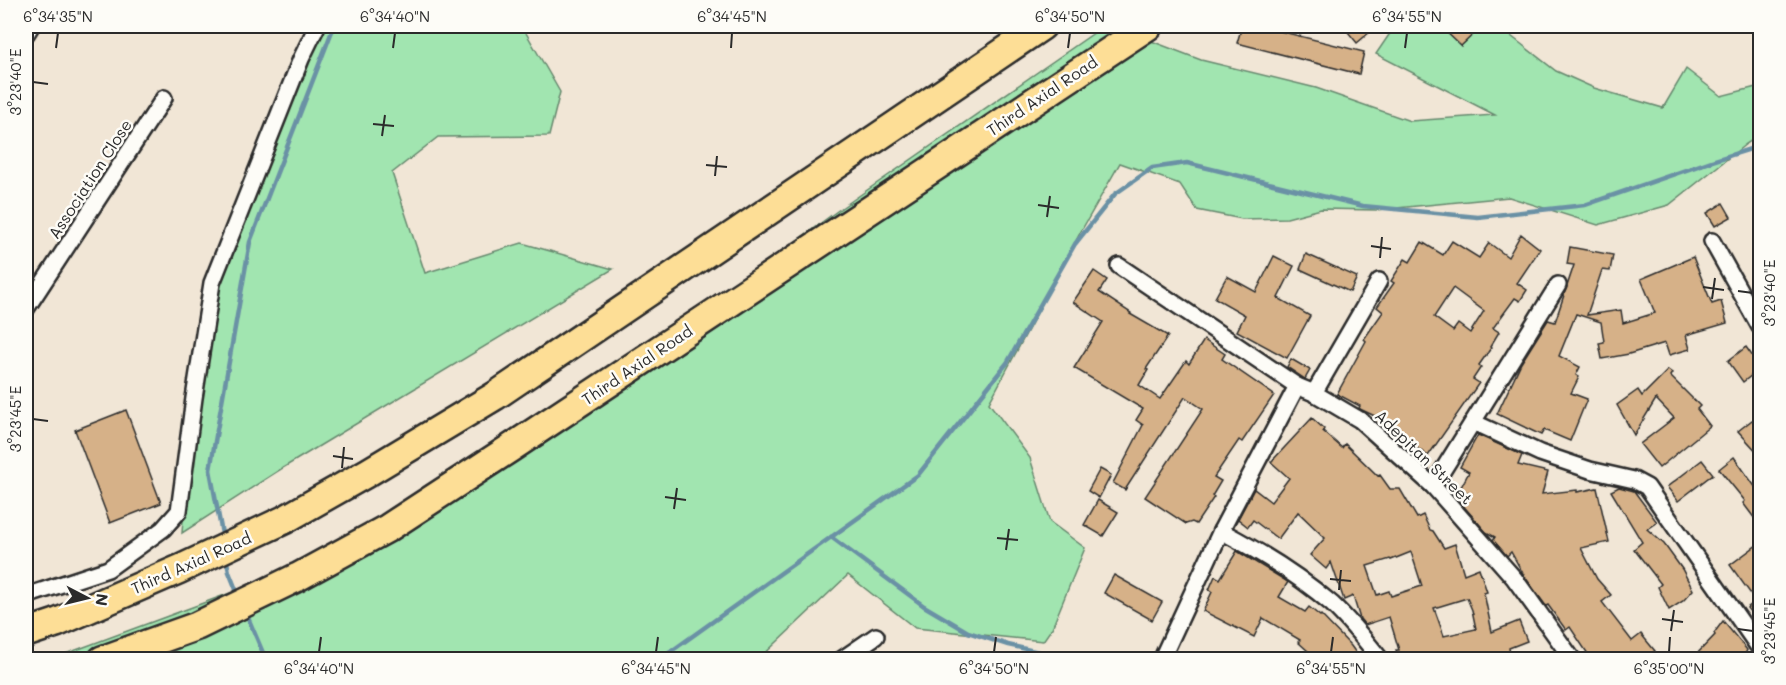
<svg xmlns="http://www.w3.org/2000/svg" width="1786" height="685" font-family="Mali,sans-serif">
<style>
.green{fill:#a1e5b0;stroke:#66886e;stroke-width:1.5}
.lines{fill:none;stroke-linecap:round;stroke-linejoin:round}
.stream{stroke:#6b91a5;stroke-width:4.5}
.building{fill:#d6b188;stroke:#2b2b2b;stroke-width:1.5;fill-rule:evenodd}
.street-casing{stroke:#2b2b2b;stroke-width:20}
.highway-casing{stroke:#2b2b2b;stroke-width:32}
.street{stroke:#fdfcf7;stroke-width:15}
.highway{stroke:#fdde96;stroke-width:27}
.ticks{fill:none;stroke:#2b2b2b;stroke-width:2}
.labels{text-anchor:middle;stroke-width:5;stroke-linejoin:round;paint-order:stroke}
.street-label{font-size:16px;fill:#2b2b2b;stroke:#fdfcf7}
.neatline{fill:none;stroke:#2b2b2b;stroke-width:2}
.ticks-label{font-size:15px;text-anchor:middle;fill:#2b2b2b}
</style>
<rect width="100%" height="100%" fill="#f1e6d6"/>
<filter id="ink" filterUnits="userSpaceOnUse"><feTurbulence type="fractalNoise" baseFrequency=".0167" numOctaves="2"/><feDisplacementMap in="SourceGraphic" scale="12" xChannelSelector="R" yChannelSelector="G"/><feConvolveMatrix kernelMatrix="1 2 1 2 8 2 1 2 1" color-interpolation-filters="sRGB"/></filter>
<g filter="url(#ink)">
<g class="green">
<path d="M324,26H522L560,92L549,136L438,137L392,173L425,273L522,243L613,269L281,469L182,533L188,454L213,290L282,116Z"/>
<path d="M1104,26H1112L1201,60L1316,88L1410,121L1495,115L1376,54L1395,26H1498L1556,71L1594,88L1663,108L1686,69L1721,96L1760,86V135L1746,144L1669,205L1598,225L1509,197L1376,210L1321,209L1287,218L1242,219L1197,210L1180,184L1120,163L1080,233L989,403L1030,458L1050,522L1085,548L1052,628L1043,641L915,628L848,575L759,659L49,660L268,579L527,439L837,211Z"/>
</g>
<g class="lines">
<g class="stream">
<path d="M831,537L924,606L968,632L1008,645L1075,660"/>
<path d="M223,539L210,470L250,242L334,26"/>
<path d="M226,557L229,572L239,597"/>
<path d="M246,613L266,660"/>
<path d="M659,660L918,475L1007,363L1075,244L1115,194L1152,168L1187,163L1363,206L1478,217L1585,205L1712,161L1760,146"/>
</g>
</g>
<g class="building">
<path d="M1242,26H1259L1364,52L1359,74L1237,43Z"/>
<path d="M1356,26H1377L1357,43L1348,32Z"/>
<path d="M1440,26H1482L1461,46Z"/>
<path d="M1723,203L1731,217L1715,226L1707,213Z"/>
<path d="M1521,234L1540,249L1517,283L1527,290L1520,301L1515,298L1493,328L1499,332L1490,347L1491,348L1479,365L1481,367L1473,379L1479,383L1428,456L1391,429L1394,425L1362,410L1359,408L1360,406L1337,394L1366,341L1364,339L1383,312L1377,307L1394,283L1391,281L1405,259L1410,262L1422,242L1443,255L1452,241L1479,258L1489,243L1508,257ZM1453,288L1484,311L1470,333L1458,324L1453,331L1434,317Z"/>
<path d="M1570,247L1613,255L1610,271L1602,270L1587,315L1621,310L1623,323L1655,313L1641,279L1693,257L1712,304L1721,301L1727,323L1686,335L1690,349L1669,355L1665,343L1629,354L1602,359L1599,343L1604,342L1601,322L1576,314L1559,356L1580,367L1576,375L1579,377L1571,393L1587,399L1570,441L1544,430L1541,435L1497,414L1521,363L1548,320L1555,322L1574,265L1567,264Z"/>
<path d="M1306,254L1357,277L1350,292L1300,269Z"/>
<path d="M1274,256L1294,266L1278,298L1310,316L1287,358L1237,331L1245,315L1215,298L1227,276L1256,292Z"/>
<path d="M1094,271L1107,280L1099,292L1131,313L1130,314L1168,336L1146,369L1148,370L1139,385L1160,399L1186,361L1189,364L1204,340L1225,354L1222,359L1274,395L1242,442L1239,440L1214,477L1221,481L1212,496L1214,497L1196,524L1192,522L1186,524L1145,497L1203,409L1185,397L1125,490L1113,483L1143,425L1136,420L1143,409L1074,368L1103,322L1073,302Z"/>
<path d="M1746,347L1761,368L1743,382L1728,361Z"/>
<path d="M1291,359L1310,370L1305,379L1287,367Z"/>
<path d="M1668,370L1672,373L1670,376L1700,406L1697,409L1710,426L1659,468L1640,444L1674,418L1656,399L1634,435L1617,405L1638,390L1642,396Z"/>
<path d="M126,410L161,503L110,523L75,430Z"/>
<path d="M1312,418L1324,429L1323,431L1342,448L1345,444L1378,476L1380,475L1390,489H1400L1417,518L1423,515L1430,530L1433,531L1444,548L1455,544L1464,574L1479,568L1487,592L1484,593L1492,632L1519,621L1527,641L1509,648L1511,660H1399L1396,650H1399L1389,617L1365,625L1360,619L1353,596L1344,600L1331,562L1326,569L1310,555L1325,538L1298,512L1278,539L1253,520L1248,527L1238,519L1254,489L1271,502L1289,478L1271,462ZM1411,552L1422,586L1391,596L1389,591L1377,595L1367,566L1390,559L1391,560ZM1467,598L1472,610L1476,629L1444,636L1434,608Z"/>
<path d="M1752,420L1761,430V456L1738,431Z"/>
<path d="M1478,435L1522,455L1518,465L1548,472L1542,494L1577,490V492L1597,488L1609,542L1581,548L1597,579L1611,595L1602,602L1632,641L1641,634L1655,651L1644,660H1592L1570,627L1566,630L1548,605L1546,606L1525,577L1511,552L1507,556L1493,540L1495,537L1486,532L1460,502L1468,493L1460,489L1469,472L1460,467Z"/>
<path d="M1734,457L1761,495V527L1743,503L1745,501L1719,469Z"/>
<path d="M1702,460L1713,474L1678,501L1667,487Z"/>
<path d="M1100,469L1111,475L1099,498L1088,491Z"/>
<path d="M1619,487L1634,491L1657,522L1647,529L1664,544L1682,569L1693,590L1683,601L1669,610L1658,587L1661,584L1634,549L1642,542L1611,491Z"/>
<path d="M1098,500L1118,512L1103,536L1084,525Z"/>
<path d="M1761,542V626L1747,608L1756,601L1730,565Z"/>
<path d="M1237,551L1288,582L1279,597L1305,612L1309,607L1320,616L1321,615L1351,646L1361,660H1318L1298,642L1300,640L1263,618L1254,637L1203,611L1212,592L1209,590L1215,576L1220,579Z"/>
<path d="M1114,575L1162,602L1152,620L1104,593Z"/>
<path d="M1723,621L1747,650L1742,660H1691L1715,635L1714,633Z"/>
</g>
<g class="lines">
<defs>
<g id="street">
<path d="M26,34L31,26"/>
<path d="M1712,241L1760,327"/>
<path d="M1119,266L1297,386L1314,393L1360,420L1433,486L1514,578L1573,660"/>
<path d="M26,309L164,98"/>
<path d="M1314,393L1379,281"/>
<path d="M1473,422L1540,453L1590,470L1634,480L1647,487L1760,649"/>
<path d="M1433,486L1558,285"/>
<path d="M1221,531C1261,552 1298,575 1332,604C1350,621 1366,641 1381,660"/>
<path d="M26,596L108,569L163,529L179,511L194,398L212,283L301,59L317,26"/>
<path d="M1164,654L1221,531L1297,386"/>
<path d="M841,660L876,636"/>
</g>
<g id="highway">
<path d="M26,633L56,623L180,569L284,520L367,473L495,396L1042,26"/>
<path d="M102,660L197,626L298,577L388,528L509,449L1148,26"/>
</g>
</defs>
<use href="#street" class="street-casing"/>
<use href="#highway" class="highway-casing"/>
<use href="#street" class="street"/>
<use href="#highway" class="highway"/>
</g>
</g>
<path class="ticks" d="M56,48L58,33M393,48L395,33M731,48L732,33M1068,48L1070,33M1405,48L1407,33M33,82L48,84M373,124L394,126M382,136L385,115M706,165L727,167M715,176L717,156M1038,205L1059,208M1047,217L1050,196M1371,246L1391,249M1380,258L1382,237M1703,287L1724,290M1738,291L1753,293M1712,299L1715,278M33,419L48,421M333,456L353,459M342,468L344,447M665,497L686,500M674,509L677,488M997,538L1018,540M1006,550L1009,529M1330,579L1351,581M1339,590L1341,570M1662,619L1683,622M1738,629L1753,631M1671,631L1674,610M319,652L321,637M656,652L658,637M994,652L996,637M1331,652L1333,637M1669,652L1670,637"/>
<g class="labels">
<g class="street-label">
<text transform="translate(1042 96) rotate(-34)" y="6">Third Axial Road</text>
<text transform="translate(90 179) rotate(-57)" y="6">Association Close</text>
<text transform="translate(637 365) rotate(-34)" y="6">Third Axial Road</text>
<text transform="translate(1424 457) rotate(44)" y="6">Adepitan Street</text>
<text transform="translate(191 563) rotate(-24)" y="6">Third Axial Road</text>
</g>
</g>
<rect width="1786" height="685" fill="none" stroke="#fdfcf7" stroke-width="66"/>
<g transform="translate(87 598) rotate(97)" stroke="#fdfcf7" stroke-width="4.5" paint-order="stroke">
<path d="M0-4.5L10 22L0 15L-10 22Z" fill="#2b2b2b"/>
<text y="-9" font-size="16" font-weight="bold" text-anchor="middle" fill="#2b2b2b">N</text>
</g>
<rect x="33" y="33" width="1720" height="619" class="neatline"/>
<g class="ticks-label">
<text x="58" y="22">6°34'35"N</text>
<text x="395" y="22">6°34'40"N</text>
<text x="732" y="22">6°34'45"N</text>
<text x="1070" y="22">6°34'50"N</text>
<text x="1407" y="22">6°34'55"N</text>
<text transform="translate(16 82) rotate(-90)" y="5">3°23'40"E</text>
<text transform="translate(1770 293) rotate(-90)" y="5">3°23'40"E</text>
<text transform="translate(16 419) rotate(-90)" y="5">3°23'45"E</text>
<text transform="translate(1770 631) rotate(-90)" y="5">3°23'45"E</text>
<text x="319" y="674">6°34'40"N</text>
<text x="656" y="674">6°34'45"N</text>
<text x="994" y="674">6°34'50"N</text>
<text x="1331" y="674">6°34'55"N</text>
<text x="1669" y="674">6°35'00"N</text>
</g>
</svg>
